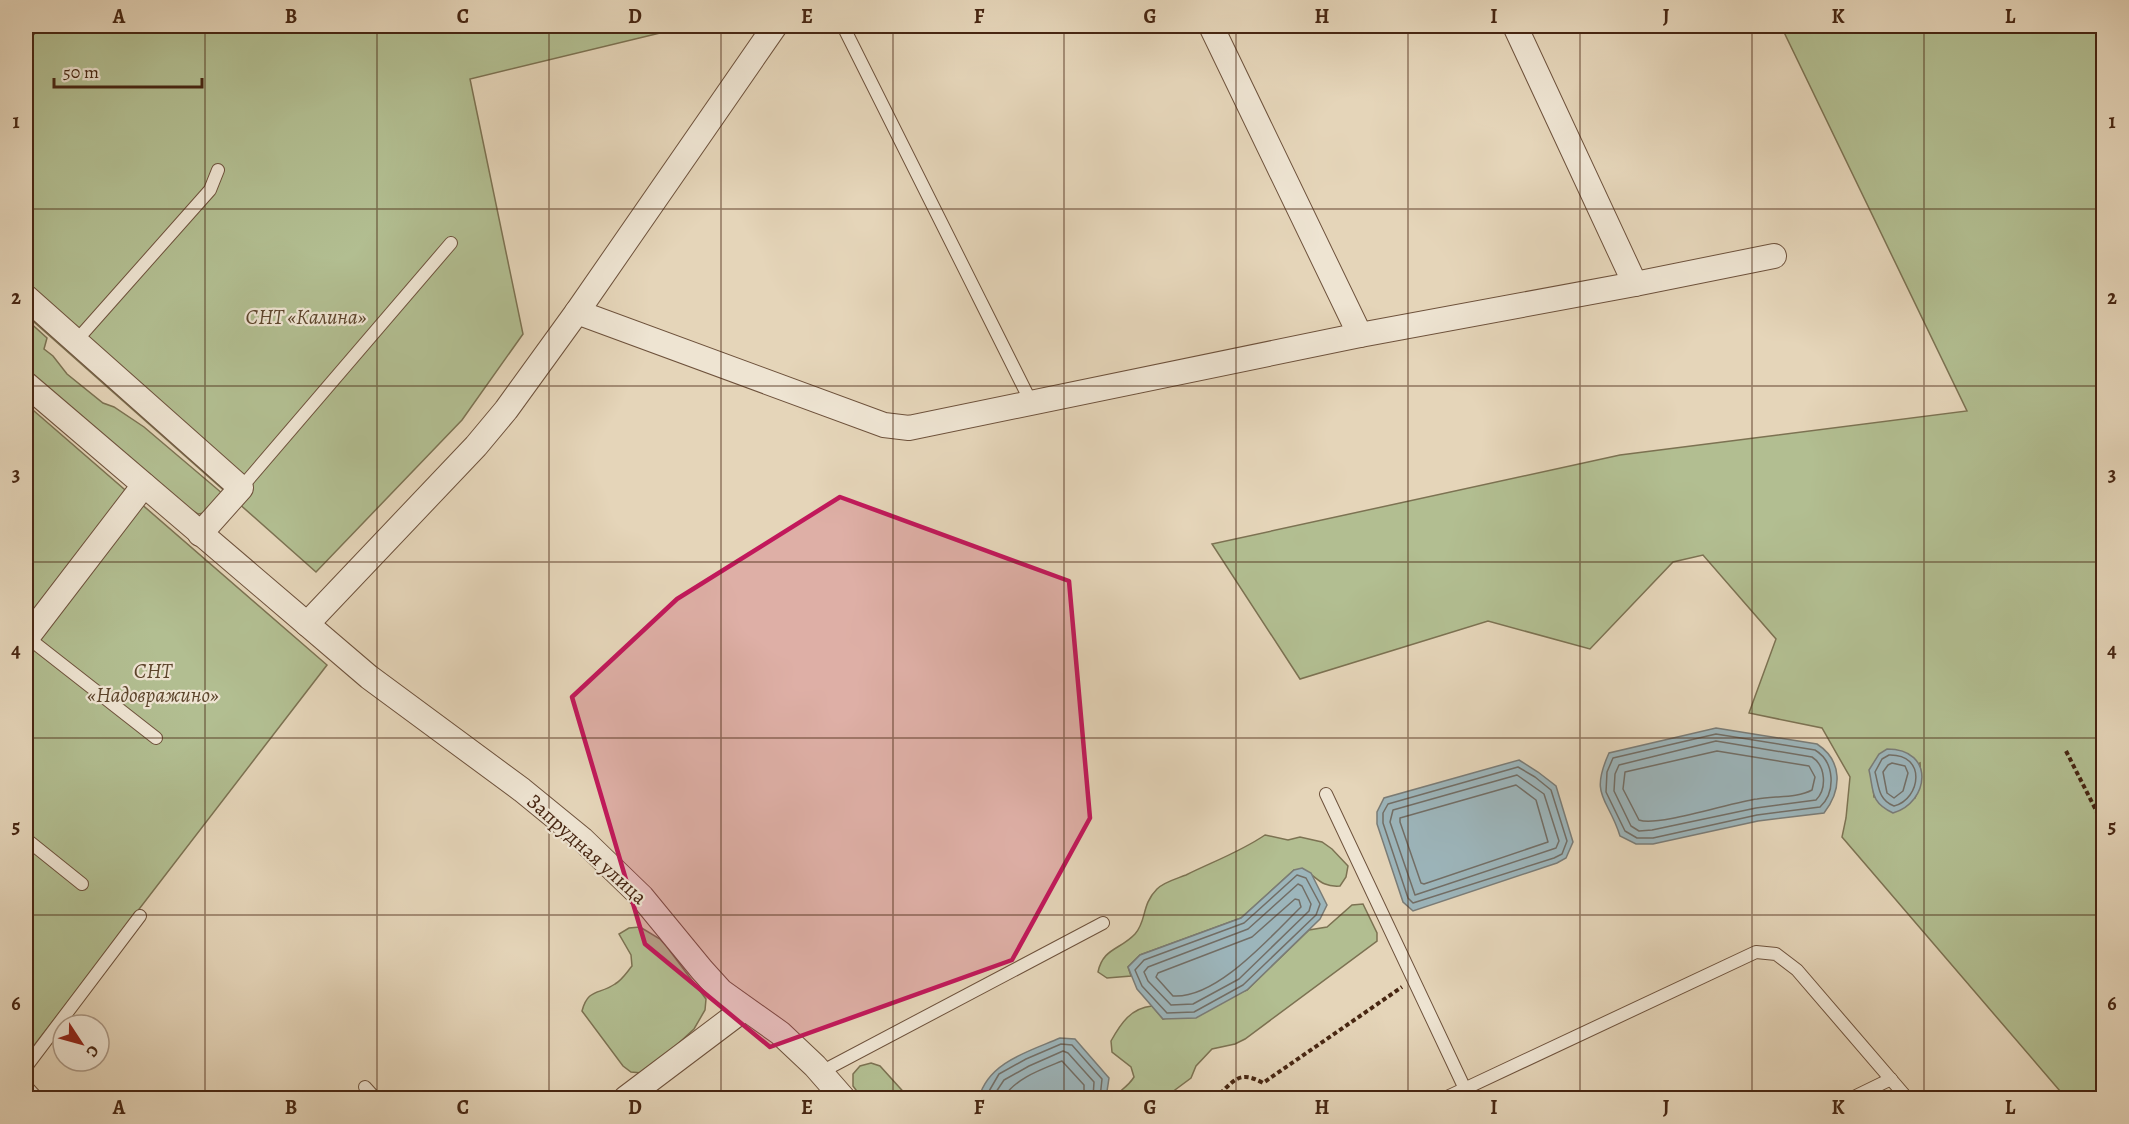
<svg xmlns="http://www.w3.org/2000/svg" width="2129" height="1124" font-family="Alegreya,serif">
<style>
.green{fill:#b2be91;stroke:#7c7252;stroke-width:1.5;fill-rule:evenodd}
.water{fill:#9cb5bb;stroke:#7a7c77;stroke-width:1.5}
.lines{fill:none;stroke-linecap:round;stroke-linejoin:round}
.shore{stroke:#726e66;stroke-width:1.5}
.service-casing{stroke:#6e523c;stroke-width:14}
.minor-casing{stroke:#6e523c;stroke-width:26}
.path{stroke:#472612;stroke-width:4;stroke-dasharray:4.5 3;stroke-linecap:butt}
.service{stroke:#eee4d2;stroke-width:12}
.minor{stroke:#eee4d2;stroke-width:24}
.marked{fill:#c2185b;fill-opacity:0.2;stroke:#c2185b;stroke-width:4.5;stroke-linejoin:round}
.grid{fill:none;stroke:#472612;stroke-width:1.5;stroke-opacity:0.55}
.labels{text-anchor:middle;stroke-width:4.5;stroke-linejoin:round;paint-order:stroke}
.park-label{font-size:21px;font-style:italic;fill:#5c442b;stroke:#eee4d2}
.street-label{font-size:21px;fill:#472612;stroke:#eee4d2}
.neatline{fill:none;stroke:#472612;stroke-width:2}
.grid-label{font-size:20px;text-anchor:middle;font-weight:bold;fill:#472612}
</style>
<rect width="100%" height="100%" fill="#e5d5b9"/>
<filter id="stains"><feTurbulence type="fractalNoise" baseFrequency=".00333" numOctaves="4"/><feColorMatrix values="0 0 0 0 .2 0 0 0 0 .09 0 0 0 0 .02 0 0 0 .5 -.17"/></filter>
<radialGradient id="worn" r=".72"><stop offset=".6" stop-color="#630" stop-opacity="0"/><stop offset="1" stop-color="#630" stop-opacity=".3"/></radialGradient>
<g class="green">
<path d="M26,26H689L470,79L523,334L462,420L316,572L26,315Z"/>
<path d="M1781,26H2103V1098H2066L1842,837L1846,818L1850,777L1822,728L1749,713L1776,639L1703,555L1673,562L1590,649L1488,621L1300,679L1212,544L1620,455L1967,411ZM1920,763L1921,782L1915,798L1874,797L1873,788Z"/>
<path d="M26,319L47,338L44,349L53,356L67,374L103,403L114,407L144,427L223,494L210,512L198,514L188,508L26,369Z"/>
<path d="M26,404L327,665L26,1056Z"/>
<path d="M1265,835L1288,840L1300,837L1322,842L1332,849L1348,866L1346,877L1340,886C1314,888 1315,867 1294,870L1241,918L1140,955L1128,967L1131,976L1107,978L1098,972C1103,948 1120,950 1135,934C1147,921 1141,905 1157,889C1164,882 1176,879 1186,875C1212,862 1240,852 1265,835Z"/>
<path d="M1363,904L1377,933V941L1245,1039L1235,1044L1212,1049L1196,1066L1191,1078L1164,1098H1113C1120,1090 1128,1087 1134,1077L1131,1067L1112,1052L1111,1041C1121,1023 1131,1008 1152,1006L1163,1019L1247,990L1309,930L1327,927L1352,905Z"/>
<path d="M640,927L660,939L667,947L706,999L705,1010L694,1029L669,1052L642,1073L631,1072L623,1066L582,1011C588,988 599,995 615,984C622,980 627,972 632,966L631,955L619,934L629,928Z"/>
<path d="M871,1063L880,1066L909,1098H862L853,1086V1074L860,1066Z"/>
</g>
<g class="water">
<path d="M1716,728L1817,744C1843,761 1842,790 1824,813L1758,821L1653,844H1636L1620,836C1608,797 1589,797 1609,753Z"/>
<path d="M1887,749C1936,749 1929,803 1893,813C1870,802 1874,792 1869,770L1879,754Z"/>
<path d="M1519,760L1538,772L1556,786L1573,842L1566,858L1557,863L1413,911L1403,902L1377,824V812L1384,798Z"/>
<path d="M1302,868L1311,873L1327,905L1320,919L1247,990L1196,1018L1163,1019L1137,989L1128,967L1140,955L1241,918L1294,870Z"/>
<path d="M1060,1038L1075,1039L1109,1078L1106,1098H979C988,1062 1030,1051 1060,1038Z"/>
</g>
<g class="lines">
<g class="shore">
<path d="M1716,734L1815,750C1835,762 1836,792 1820,807L1757,815L1653,838H1637L1625,831L1606,792L1607,772L1613,758Z"/>
<path d="M1716,741L1812,757C1826,766 1827,789 1816,800L1756,808L1652,830L1639,831L1631,826L1614,791L1615,774L1619,765Z"/>
<path d="M1717,751L1809,766L1815,777L1812,790C1798,798 1774,796 1757,799C1732,802 1658,827 1639,820L1623,789L1625,772Z"/>
<path d="M1889,755C1927,754 1921,799 1894,806C1878,800 1879,786 1875,772L1882,759Z"/>
<path d="M1892,763L1905,766L1908,773L1903,791L1894,798L1887,793L1883,772L1888,765Z"/>
<path d="M1518,767L1535,777L1551,790L1567,841L1562,854L1554,858L1413,903L1408,898L1383,823V813L1388,804Z"/>
<path d="M1517,775L1544,794L1559,841L1556,848L1415,895L1390,822L1393,810Z"/>
<path d="M1516,785L1536,800L1548,842L1424,884L1421,883L1400,822V818Z"/>
<path d="M1297,875L1306,878L1320,904L1316,915L1243,985L1194,1012L1167,1013L1142,986L1135,970L1144,960L1244,923Z"/>
<path d="M1298,884L1302,886L1311,904L1309,911L1239,979L1193,1004L1171,1005L1148,981L1144,972L1148,967L1248,929Z"/>
<path d="M1295,899L1299,900L1301,907C1271,936 1217,999 1173,996L1156,977L1158,973L1252,937Z"/>
<path d="M985,1098L999,1074L1026,1059L1061,1044L1072,1045L1102,1079L1100,1098"/>
<path d="M992,1098L1004,1080L1029,1066L1063,1051L1068,1053L1094,1082L1093,1098"/>
<path d="M1003,1098C1016,1078 1040,1070 1062,1061L1084,1085V1098"/>
</g>
<defs>
<g id="service">
<path d="M843,26L1031,402"/>
<path d="M26,34L33,26"/>
<path d="M76,341L210,190L218,170"/>
<path d="M241,488L451,243"/>
<path d="M27,637L156,738"/>
<path d="M1326,794L1465,1089"/>
<path d="M26,839L82,884"/>
<path d="M26,1067L140,916"/>
<path d="M821,1072L1103,923"/>
<path d="M26,1086L37,1098"/>
<path d="M365,1087L375,1098"/>
<path d="M1445,1098L1756,952L1776,954L1797,970L1907,1098"/>
<path d="M1852,1098L1891,1079"/>
</g>
<g id="minor">
<path d="M1211,26L1360,335"/>
<path d="M1515,26L1635,284"/>
<path d="M26,297L241,488L200,534"/>
<path d="M577,312L884,425L909,428L1360,335L1635,284L1774,256"/>
<path d="M26,384L369,677L522,790L582,839L642,897L702,970L721,991L780,1033L815,1066L843,1098"/>
<path d="M307,624L476,446L506,410L577,312L775,26"/>
<path d="M26,639L144,485"/>
<path d="M626,1098L744,1009"/>
</g>
</defs>
<use href="#service" class="service-casing"/>
<use href="#minor" class="minor-casing"/>
<g class="path">
<path d="M2066,751L2104,826"/>
<path d="M1214,1098C1234,1084 1236,1068 1263,1083L1402,987"/>
</g>
<use href="#service" class="service"/>
<use href="#minor" class="minor"/>
</g>
<path class="marked" d="M840,497L1069,581L1090,818L1012,960L770,1047L645,944L572,697L677,599Z"/>
<path class="grid" d="M205,26V1098M377,26V1098M549,26V1098M721,26V1098M893,26V1098M1064,26V1098M1236,26V1098M1408,26V1098M1580,26V1098M1752,26V1098M1924,26V1098M26,209H2104M26,386H2104M26,562H2104M26,738H2104M26,915H2104"/>
<g class="labels">
<g class="park-label">
<text x="306" y="324">СНТ «Калина»</text>
<text x="153" y="678">СНТ<tspan x="153" dy="24">«Надовражино»</tspan></text>
</g>
<g class="street-label">
<text transform="translate(587 849) rotate(42)" y="7">Запрудная улица</text>
</g>
</g>
<rect width="2129" height="1124" fill="none" stroke="#e5d5b9" stroke-width="66"/>
<g transform="translate(81 1043) rotate(126)"><circle r="28" fill="#eee4d2" stroke="#ab9885" stroke-width="1.5"/>
<path d="M0-4.5L10 22L0 15L-10 22Z" fill="#8f2418"/>
<text y="-9" font-size="16" font-weight="bold" text-anchor="middle" fill="#472612">С</text>
</g>
<path d="M54 78v9h148v-9" fill="none" stroke="#472612" stroke-width="3"/>
<text x="63" y="78" font-size="18" fill="#472612" stroke="#eee4d2" stroke-width="4.5" paint-order="stroke">50 m</text>
<rect x="33" y="33" width="2063" height="1058" class="neatline"/>
<g class="grid-label">
<text x="119" y="23">A</text>
<text x="291" y="23">B</text>
<text x="463" y="23">C</text>
<text x="635" y="23">D</text>
<text x="807" y="23">E</text>
<text x="979" y="23">F</text>
<text x="1150" y="23">G</text>
<text x="1322" y="23">H</text>
<text x="1494" y="23">I</text>
<text x="1666" y="23">J</text>
<text x="1838" y="23">K</text>
<text x="2010" y="23">L</text>
<text x="16" y="128">1</text>
<text x="2112" y="128">1</text>
<text x="16" y="304">2</text>
<text x="2112" y="304">2</text>
<text x="16" y="481">3</text>
<text x="2112" y="481">3</text>
<text x="16" y="657">4</text>
<text x="2112" y="657">4</text>
<text x="16" y="833">5</text>
<text x="2112" y="833">5</text>
<text x="16" y="1010">6</text>
<text x="2112" y="1010">6</text>
<text x="119" y="1114">A</text>
<text x="291" y="1114">B</text>
<text x="463" y="1114">C</text>
<text x="635" y="1114">D</text>
<text x="807" y="1114">E</text>
<text x="979" y="1114">F</text>
<text x="1150" y="1114">G</text>
<text x="1322" y="1114">H</text>
<text x="1494" y="1114">I</text>
<text x="1666" y="1114">J</text>
<text x="1838" y="1114">K</text>
<text x="2010" y="1114">L</text>
</g>
<rect width="100%" height="100%" filter="url(#stains)"/>
<rect width="100%" height="100%" fill="url(#worn)"/>
</svg>
